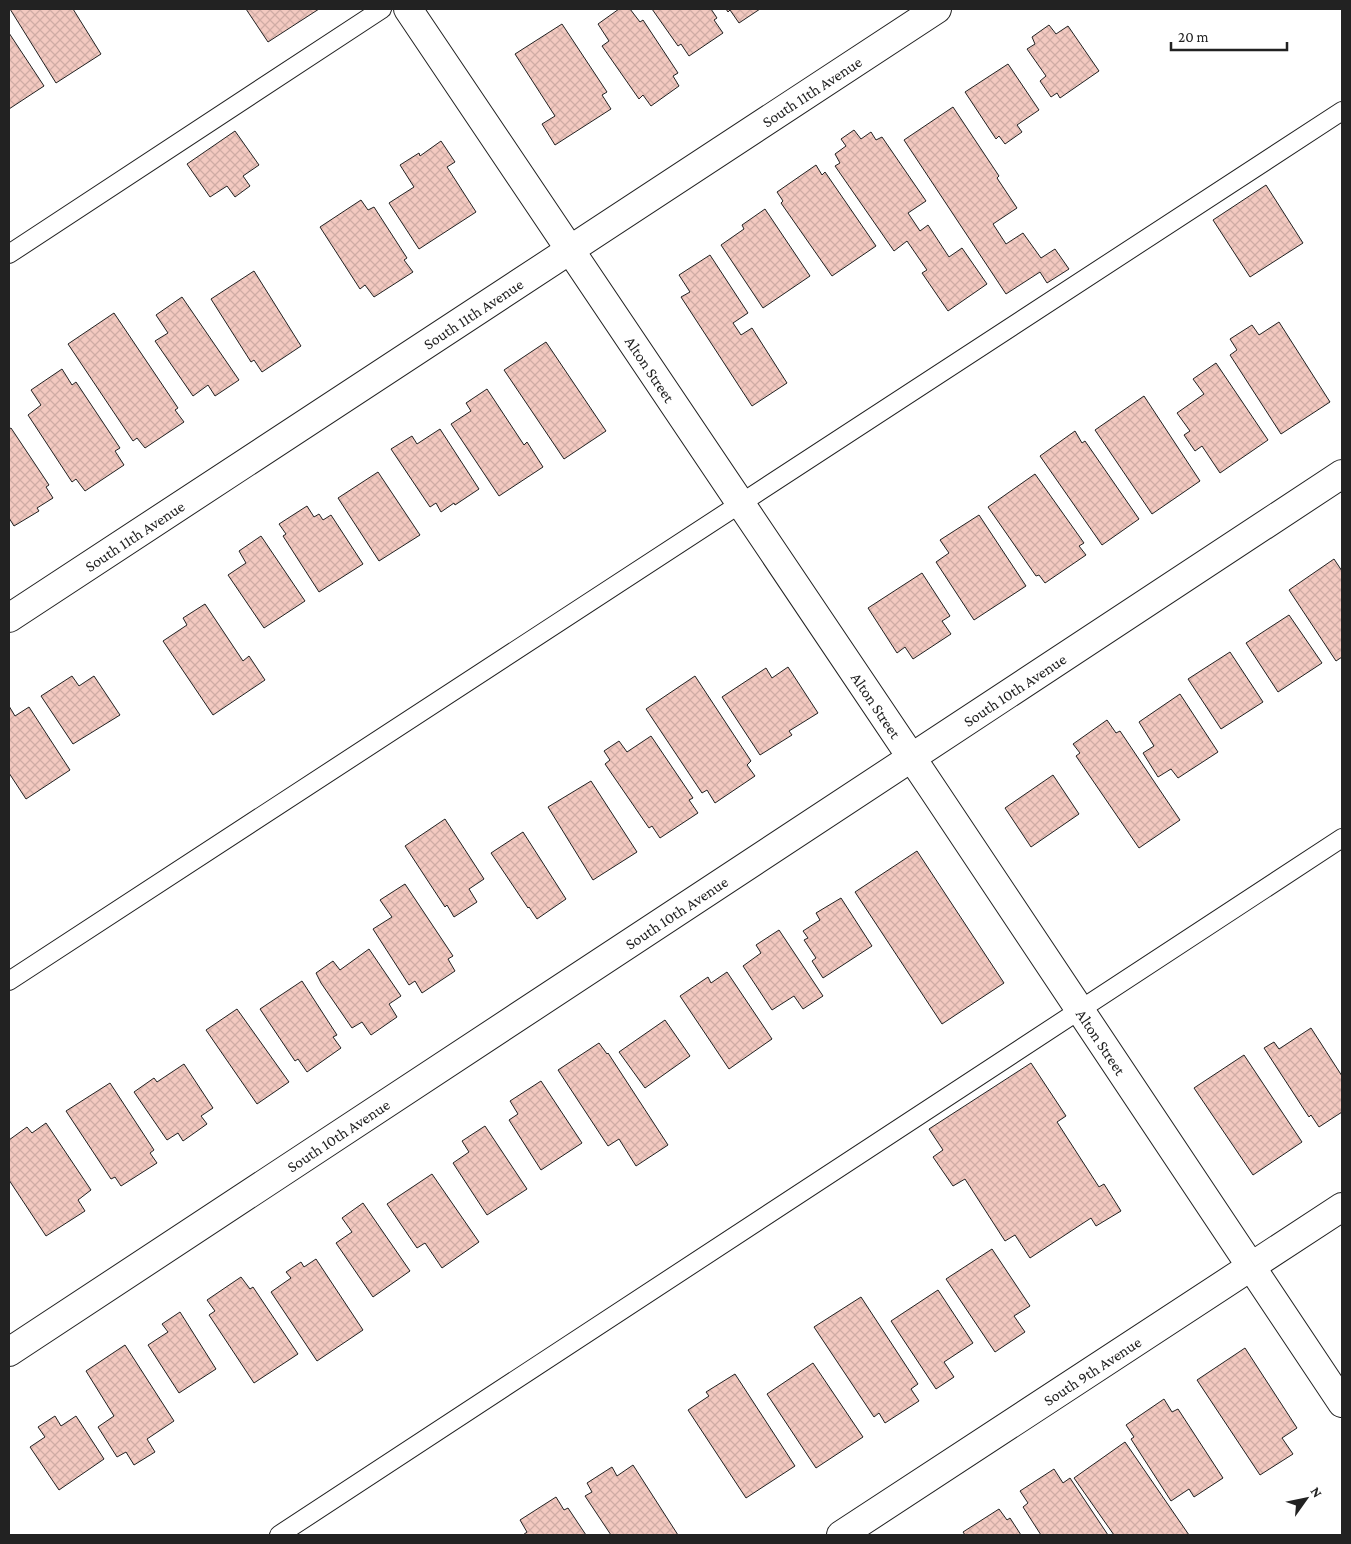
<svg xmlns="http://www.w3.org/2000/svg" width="1351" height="1544" font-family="'Crimson Pro',serif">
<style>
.building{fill:url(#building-cross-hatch);stroke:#222}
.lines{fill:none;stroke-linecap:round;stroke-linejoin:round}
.service-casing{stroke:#222;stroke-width:20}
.minor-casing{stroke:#222;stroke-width:30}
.tertiary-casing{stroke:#222;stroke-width:30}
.service{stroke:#fff;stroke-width:18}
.minor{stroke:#fff;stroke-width:28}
.tertiary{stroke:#fff;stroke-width:28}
.labels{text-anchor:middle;stroke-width:4;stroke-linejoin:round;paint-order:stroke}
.street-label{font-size:16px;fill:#222;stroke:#fff}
</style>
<defs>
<pattern id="building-cross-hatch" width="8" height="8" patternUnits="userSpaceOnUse" patternTransform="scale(1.25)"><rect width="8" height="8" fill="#f3c9c0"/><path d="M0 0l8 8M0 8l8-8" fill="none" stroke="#d0aca5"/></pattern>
</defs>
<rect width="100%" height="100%" fill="#fff"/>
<g class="building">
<path d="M10,9H73L101,54L56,83Z"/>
<path d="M246,9H319L268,42Z"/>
<path d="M619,9H630L640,22L643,20L678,73L673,76L679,86L651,106L643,95L639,99L602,46L609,41L598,24Z"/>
<path d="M652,9H711L717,18L714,20L723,33L689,56L681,44L678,46Z"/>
<path d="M726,9H760L739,23L730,10L728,12Z"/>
<path d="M562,24L607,92L602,95L611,109L555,145L542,124L555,116L515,54Z"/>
<path d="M1049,25L1056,34L1068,26L1099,71L1060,98L1057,93L1051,97L1040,81L1046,76L1027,49L1035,44L1032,37Z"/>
<path d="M9,33L44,86L9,109Z"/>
<path d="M1008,64L1039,110L1017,125L1022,132L1005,144L999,136L996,139L965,92Z"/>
<path d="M953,107L999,176L997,178L1017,208L993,224L1006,244L1023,233L1041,258L1055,249L1069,269L1047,283L1040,272L1006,294L904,140Z"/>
<path d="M854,130L861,139L871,132L876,140L882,137L926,201L908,213L920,231L928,225L949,257L962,248L987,284L948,311L922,273L927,270L907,241L894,251L835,166L840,163L835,154L846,146L841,139Z"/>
<path d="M235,131L259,165L243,176L250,186L235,197L227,186L210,197L187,164Z"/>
<path d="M441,141L455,162L447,167L476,212L419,249L389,203L414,187L400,165L419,153L420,156Z"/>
<path d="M816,165L822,175L825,172L876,246L832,276L781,203L783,201L777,192Z"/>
<path d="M1266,185L1303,243L1250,277L1213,220Z"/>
<path d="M361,200L368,210L374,207L407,258L404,260L413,272L374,297L365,285L360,289L320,227Z"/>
<path d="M765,209L810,276L763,308L721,245L744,229L742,225Z"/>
<path d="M710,255L748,313L733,323L741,335L752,328L787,383L752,406L681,297L690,292L679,275Z"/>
<path d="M254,271L301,346L262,372L254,360L251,362L211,299Z"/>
<path d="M182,297L239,380L215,396L208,385L193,396L155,341L168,333L156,315Z"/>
<path d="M114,313L178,408L175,410L184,422L145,448L137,438L133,441L68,344Z"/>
<path d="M1279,322L1330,402L1281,434L1230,355L1237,350L1230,339L1252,325L1259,335Z"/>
<path d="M546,342L606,431L564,459L504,370Z"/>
<path d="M1216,363L1268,440L1220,473L1202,446L1195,451L1184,435L1190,431L1177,413L1204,394L1193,379Z"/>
<path d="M62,369L72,385L76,382L120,448L115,451L124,465L85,491L76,479L72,482L28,415L41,405L31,390Z"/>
<path d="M487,389L524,445L527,442L543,467L499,496L451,424L471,411L466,403Z"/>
<path d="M1144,396L1200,481L1152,514L1095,430Z"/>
<path d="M11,428L49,485L46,487L53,498L37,508L39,511L14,526L9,518V429Z"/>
<path d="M440,429L479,489L455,505L454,503L441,512L436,503L430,507L391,449L412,436L417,444Z"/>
<path d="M1075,431L1082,443L1085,441L1139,519L1102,545L1040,456Z"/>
<path d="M378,472L420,535L379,561L338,498Z"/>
<path d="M1035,474L1084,543L1079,546L1086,555L1045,583L1039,575L1036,576L988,507Z"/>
<path d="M307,506L314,517L319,514L323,520L331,515L363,564L319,592L283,536L286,534L279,524Z"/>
<path d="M979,515L1026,586L974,620L936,562L949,553L940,540Z"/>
<path d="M261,536L305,601L264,628L228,575L246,563L239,551Z"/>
<path d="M1334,559L1342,571V657L1336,661L1289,590Z"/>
<path d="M922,573L950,616L942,621L951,634L913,659L905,647L897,653L868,608Z"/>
<path d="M205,604L243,661L249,656L265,680L213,715L163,641L187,625L183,618Z"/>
<path d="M1289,615L1322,663L1278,692L1246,643Z"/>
<path d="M1230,652L1263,702L1221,729L1188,679Z"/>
<path d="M788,667L818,713L789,731L792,735L760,755L722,697L766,668L772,678Z"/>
<path d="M72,676L79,686L94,676L120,715L73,744L41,696Z"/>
<path d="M695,676L751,761L747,765L755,776L715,803L707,790L702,793L646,709Z"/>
<path d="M1180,694L1218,752L1178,778L1171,769L1158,777L1143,753L1154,746L1139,722Z"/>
<path d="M9,706L15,716L29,707L70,770L26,799L9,773Z"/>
<path d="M1107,720L1116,733L1120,731L1180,820L1139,848L1076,756L1080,753L1073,744Z"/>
<path d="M651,736L693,798L689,800L698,813L660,838L652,826L649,828L605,764L610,760L604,751L619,741L627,752Z"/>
<path d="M1053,775L1079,814L1031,847L1005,808Z"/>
<path d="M591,781L637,852L593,880L548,807Z"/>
<path d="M445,819L484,879L469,889L477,902L454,917L447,905L445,907L405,846Z"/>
<path d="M523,832L566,899L537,919L529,907L528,908L491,853Z"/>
<path d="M917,851L1004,983L942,1024L855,892Z"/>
<path d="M405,884L453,956L448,959L455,971L422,993L415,981L409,985L373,929L392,917L380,900Z"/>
<path d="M841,898L872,946L823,978L812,961L816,958L804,940L808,938L803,931L820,920L816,913Z"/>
<path d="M779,930L823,996L803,1009L794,996L772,1010L743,966L761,953L756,945Z"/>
<path d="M369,949L401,996L389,1004L397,1017L371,1035L362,1022L352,1028L321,983L316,973L333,961L340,970Z"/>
<path d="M727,972L772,1039L729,1069L680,996L708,977L711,983Z"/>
<path d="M302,981L337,1035L333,1037L341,1048L307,1072L298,1059L295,1061L260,1009Z"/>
<path d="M237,1009L289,1082L257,1104L206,1030Z"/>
<path d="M665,1020L690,1056L645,1088L619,1052Z"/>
<path d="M1311,1028L1342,1076V1112L1319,1127L1311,1115L1309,1117L1264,1048L1274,1042L1279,1049Z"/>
<path d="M599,1043L607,1054L608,1053L668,1145L636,1166L619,1139L608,1146L558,1070Z"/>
<path d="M1244,1055L1302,1142L1253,1175L1194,1088Z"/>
<path d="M1031,1063L1066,1116L1057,1122L1099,1187L1104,1184L1121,1211L1096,1226L1091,1218L1030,1258L1015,1235L1005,1241L965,1179L953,1186L933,1157L943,1150L929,1129Z"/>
<path d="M184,1064L213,1108L201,1116L207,1124L183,1141L178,1133L167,1140L134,1092L154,1078L157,1082Z"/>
<path d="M541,1081L582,1143L541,1170L509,1120L518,1114L510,1101Z"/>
<path d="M110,1083L154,1150L150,1153L157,1163L121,1186L115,1177L111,1179L66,1111Z"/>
<path d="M46,1123L91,1190L78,1200L85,1211L46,1236L9,1180V1140L27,1127L32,1133Z"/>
<path d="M485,1126L527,1189L487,1215L453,1163L469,1152L462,1141Z"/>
<path d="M432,1174L479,1242L442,1268L425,1243L417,1248L387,1204Z"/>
<path d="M363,1203L410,1271L373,1297L336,1243L352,1232L342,1218Z"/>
<path d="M992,1249L1030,1306L1014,1316L1025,1332L995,1352L946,1279Z"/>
<path d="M316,1259L363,1330L317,1361L271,1292L291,1278L286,1272L301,1262L304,1267Z"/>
<path d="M241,1277L250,1289L253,1287L298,1354L254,1383L209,1315L215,1311L207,1300Z"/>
<path d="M938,1290L973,1343L944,1362L954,1377L936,1389L891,1321Z"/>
<path d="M861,1297L918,1384L911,1389L919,1401L885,1423L879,1413L874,1417L814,1327Z"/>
<path d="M180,1312L216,1369L179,1393L148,1345L168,1332L162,1324Z"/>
<path d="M125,1345L174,1421L147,1439L155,1452L134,1465L126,1452L117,1457L98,1427L114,1416L86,1371Z"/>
<path d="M1245,1348L1297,1428L1282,1438L1293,1454L1260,1475L1197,1380Z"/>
<path d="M813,1363L863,1437L816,1468L767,1394Z"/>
<path d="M735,1374L795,1466L746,1498L688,1410L709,1396L706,1392Z"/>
<path d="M1164,1399L1172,1412L1178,1409L1223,1478L1194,1497L1189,1489L1171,1501L1131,1439L1134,1437L1126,1425Z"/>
<path d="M55,1416L61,1426L76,1416L104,1459L59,1490L30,1447L45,1437L38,1427Z"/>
<path d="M1125,1442L1189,1535H1114L1074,1478Z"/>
<path d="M633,1465L678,1535H611L585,1496L592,1492L587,1483L612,1467L617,1476Z"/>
<path d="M1054,1469L1063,1483L1070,1478L1108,1535H1041L1023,1507L1028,1503L1020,1491Z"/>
<path d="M556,1497L564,1510L568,1508L586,1535H523L527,1532L520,1520Z"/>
<path d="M999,1509L1007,1520L1010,1518L1021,1535H965L963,1532Z"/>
</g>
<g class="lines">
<defs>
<g id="service">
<path d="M9,254L382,9"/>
<path d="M9,981L1342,111"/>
<path d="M279,1535L1342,838"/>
</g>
<g id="minor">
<path id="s1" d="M408,9L932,788L1342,1403"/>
<path id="s2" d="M9,618L937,9"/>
<path id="s3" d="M9,1352L1342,474"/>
</g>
<g id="tertiary">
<path id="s4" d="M841,1535L1342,1207"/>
</g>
</defs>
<use href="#service" class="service-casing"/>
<use href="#minor" class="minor-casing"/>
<use href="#tertiary" class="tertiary-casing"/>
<use href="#service" class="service"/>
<use href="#minor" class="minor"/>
<use href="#tertiary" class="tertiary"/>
</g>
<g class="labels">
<g class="street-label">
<text dy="6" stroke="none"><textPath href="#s2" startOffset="960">South 11th Avenue</textPath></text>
<text dy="6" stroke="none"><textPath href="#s2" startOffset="555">South 11th Avenue</textPath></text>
<text dy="6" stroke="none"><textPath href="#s1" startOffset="434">Alton Street</textPath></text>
<text dy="6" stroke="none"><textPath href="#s2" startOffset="150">South 11th Avenue</textPath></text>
<text dy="6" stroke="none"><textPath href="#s3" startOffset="1204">South 10th Avenue</textPath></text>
<text dy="6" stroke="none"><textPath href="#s1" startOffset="839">Alton Street</textPath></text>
<text dy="6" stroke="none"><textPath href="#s3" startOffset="799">South 10th Avenue</textPath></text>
<text dy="6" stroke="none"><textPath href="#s1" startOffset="1244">Alton Street</textPath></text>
<text dy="6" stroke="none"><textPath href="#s3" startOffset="394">South 10th Avenue</textPath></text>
<text dy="6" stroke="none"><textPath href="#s4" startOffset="300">South 9th Avenue</textPath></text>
</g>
</g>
<rect width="1351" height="1544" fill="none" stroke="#222222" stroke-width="20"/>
<g transform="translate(1306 1499) rotate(57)" stroke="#ffffff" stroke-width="4" paint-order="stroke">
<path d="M0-4L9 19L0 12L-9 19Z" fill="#222222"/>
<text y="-8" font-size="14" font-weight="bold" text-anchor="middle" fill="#222222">N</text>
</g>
<path d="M1171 42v8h116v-8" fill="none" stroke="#222222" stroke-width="2.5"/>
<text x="1178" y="42" font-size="15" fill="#222222" stroke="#ffffff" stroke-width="4" paint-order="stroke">20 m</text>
</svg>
